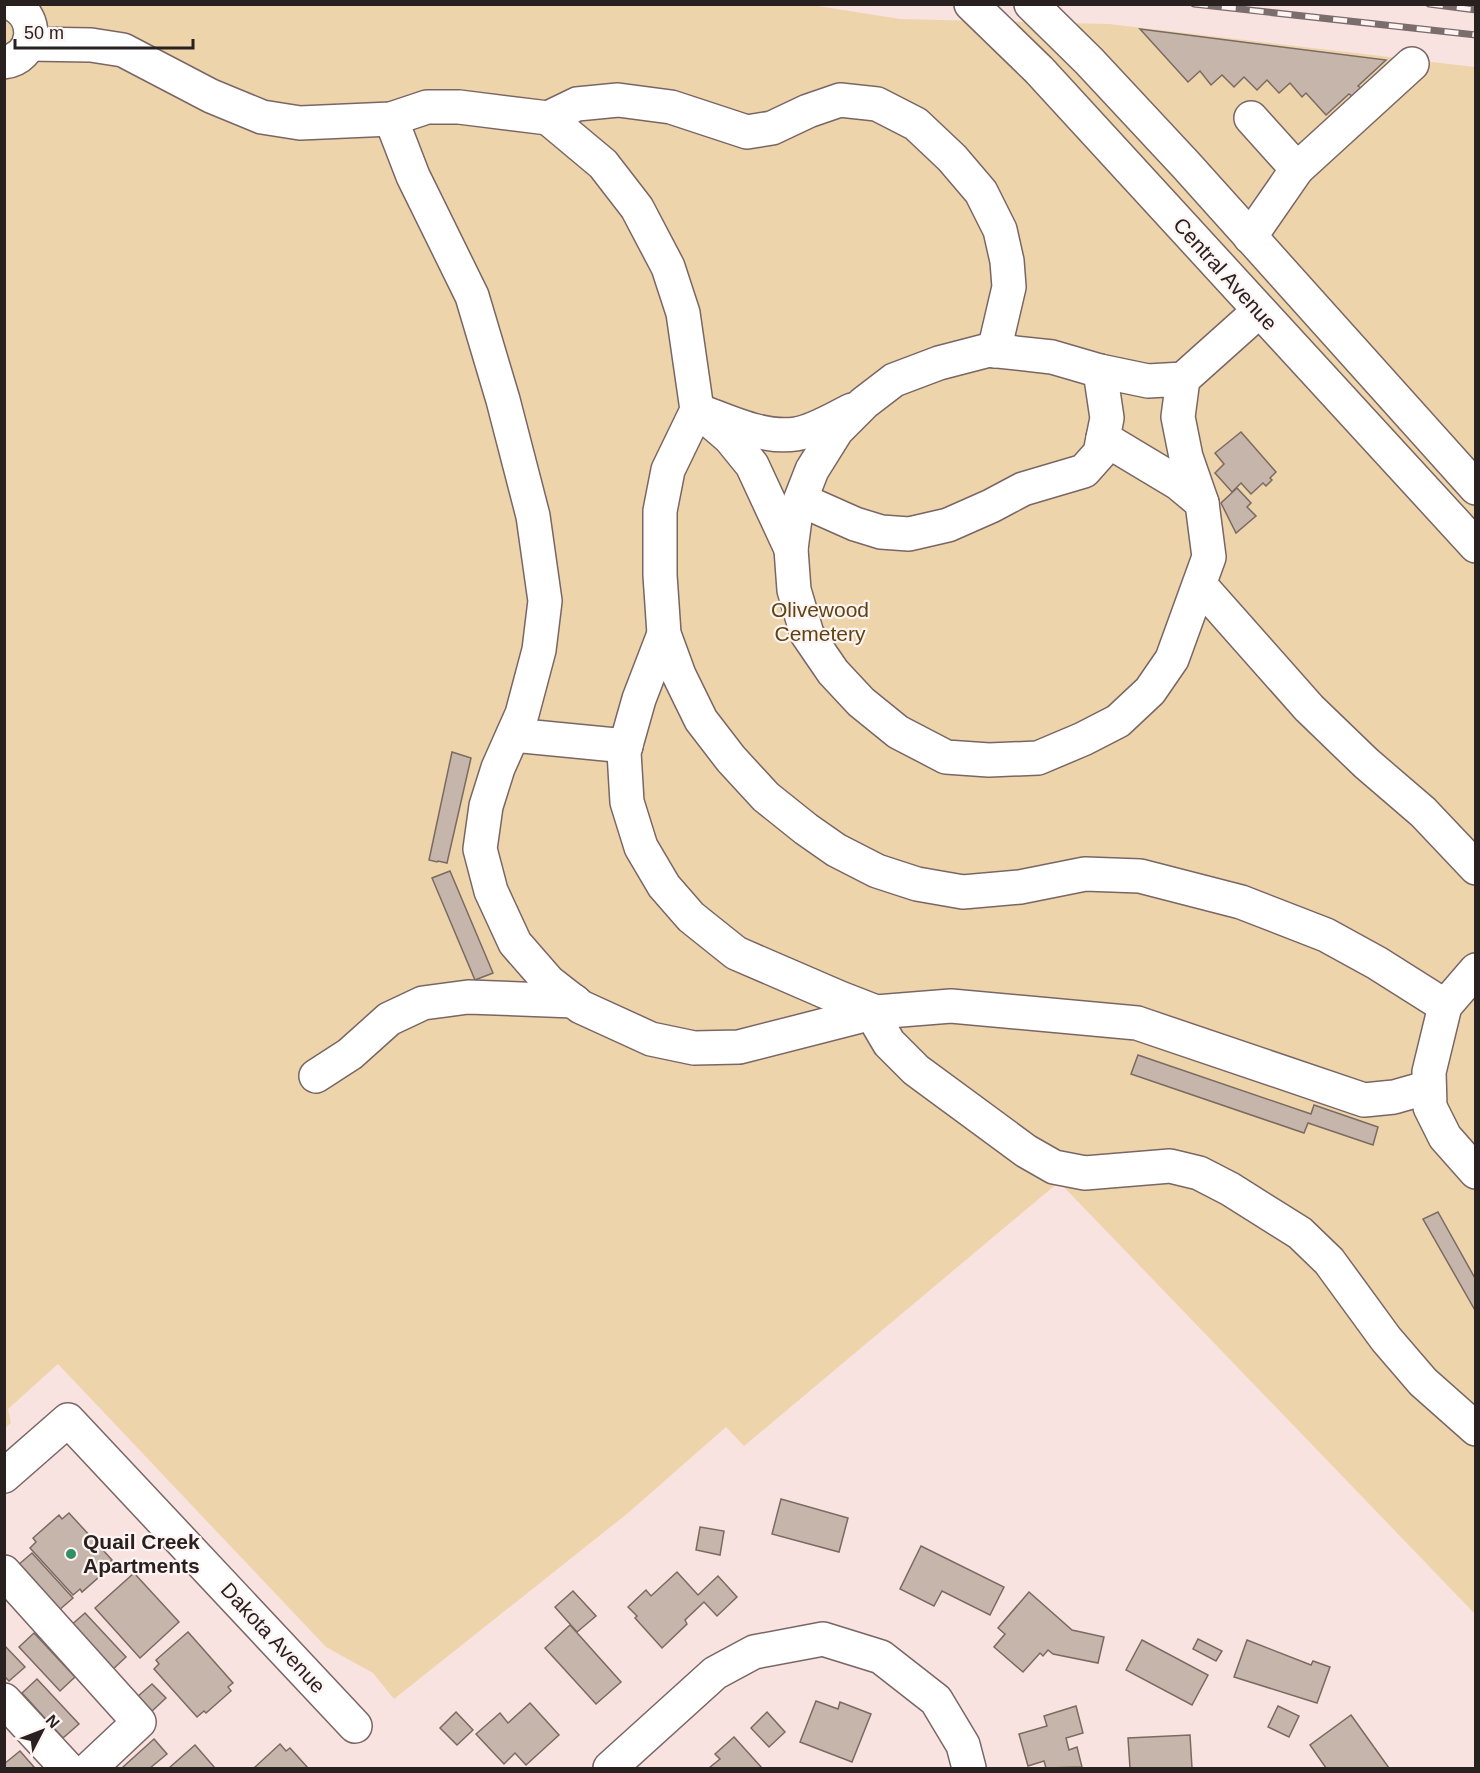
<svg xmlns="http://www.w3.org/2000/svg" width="1480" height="1773" font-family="Arial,sans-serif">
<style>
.green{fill:#eed4ab}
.building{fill:#c6b5ab;stroke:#7a6a61;stroke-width:1.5}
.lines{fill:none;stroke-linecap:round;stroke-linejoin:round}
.minor-casing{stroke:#796664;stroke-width:36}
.major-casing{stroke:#796664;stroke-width:36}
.minor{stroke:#fff;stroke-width:33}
.major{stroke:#fff;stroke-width:33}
.rail-casing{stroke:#7a6d6b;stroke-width:7}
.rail{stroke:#fdf4f3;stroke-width:4.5;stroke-dasharray:14;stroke-linecap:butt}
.poi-dot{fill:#318e65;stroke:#fdf4f3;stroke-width:2}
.labels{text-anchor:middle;stroke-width:4.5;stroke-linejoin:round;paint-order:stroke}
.street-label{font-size:21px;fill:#292120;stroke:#fdf4f3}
.park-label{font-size:21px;fill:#5f4410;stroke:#fdf4f3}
.poi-label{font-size:21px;font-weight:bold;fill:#292120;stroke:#fdf4f3;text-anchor:start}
</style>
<rect width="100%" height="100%" fill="#f9e3e1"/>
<path class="green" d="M5,5H812L900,19L1109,24L1475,67V1614L1059,1182L744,1446L726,1427L628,1513L394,1699L373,1673L326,1647L58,1364L8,1409L11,1423L5,1428Z"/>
<g class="building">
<path d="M1140,29L1386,60L1358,86L1361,88L1352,96L1349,94L1326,115L1306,93L1302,97L1290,83L1279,93L1267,80L1257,90L1244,77L1234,87L1222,75L1211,85L1200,71L1188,82Z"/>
<path d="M1241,432L1276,472L1270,478L1272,480L1266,486L1263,483L1251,494L1241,483L1232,492L1215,473L1224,464L1215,453Z"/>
<path d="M1237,488L1251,503L1247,507L1256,516L1236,533L1221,503Z"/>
<path d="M452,752L471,758L447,863L438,861L437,862L429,860Z"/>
<path d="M450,871L493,973L475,980L432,878Z"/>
<path d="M1138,1055L1311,1114L1314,1105L1378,1127L1373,1145L1308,1123L1304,1133L1131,1074Z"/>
<path d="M1438,1212L1476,1280V1312L1423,1219Z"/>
<path d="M781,1499L848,1518L839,1552L772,1534Z"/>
<path d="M69,1513L112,1560L106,1566L108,1569L82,1592L80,1589L73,1595L30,1548L36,1542L33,1538L59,1515L62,1519Z"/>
<path d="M700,1527L724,1531L720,1555L696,1550Z"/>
<path d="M921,1546L1004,1587L990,1615L942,1591L934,1606L900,1589Z"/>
<path d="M32,1553L73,1598L58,1611L17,1566Z"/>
<path d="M677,1572L698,1595L718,1576L737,1597L717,1616L704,1602L685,1620L687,1624L662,1648L635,1618L637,1616L628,1607L646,1590L651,1596Z"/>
<path d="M134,1573L179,1622L140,1658L95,1608Z"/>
<path d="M573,1591L596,1616L577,1632L555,1607Z"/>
<path d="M1029,1592L1072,1630L1104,1637L1098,1663L1053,1654L1048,1650L1043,1656L1040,1653L1023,1672L994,1647L1005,1634L998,1628Z"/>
<path d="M85,1613L126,1657L111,1671L69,1627Z"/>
<path d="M570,1625L621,1682L596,1704L545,1648Z"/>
<path d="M188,1632L233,1683L228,1687L231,1691L206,1713L204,1711L197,1717L154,1669L159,1664L156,1660Z"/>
<path d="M34,1633L75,1677L60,1691L19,1647Z"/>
<path d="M1198,1639L1222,1651L1216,1661L1193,1649Z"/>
<path d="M1142,1640L1208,1675L1192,1705L1126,1670Z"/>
<path d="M1247,1640L1311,1665L1313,1661L1330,1667L1317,1703L1234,1677Z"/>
<path d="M4,1645L25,1667L9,1681L4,1676Z"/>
<path d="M37,1679L79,1724L63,1738L22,1693Z"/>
<path d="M152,1684L166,1698L151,1712L137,1697Z"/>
<path d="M816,1701L838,1709L840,1702L871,1714L852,1762L800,1742Z"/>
<path d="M530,1703L559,1735L526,1765L515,1753L504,1764L476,1734L500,1713L508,1723Z"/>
<path d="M1076,1706L1083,1733L1066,1738L1069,1750L1077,1747L1082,1767L1046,1768L1044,1761L1028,1766L1019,1734L1047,1726L1044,1716Z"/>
<path d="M1278,1706L1299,1716L1289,1737L1268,1727Z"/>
<path d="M456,1712L473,1730L457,1745L440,1728Z"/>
<path d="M767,1712L785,1732L769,1747L751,1728Z"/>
<path d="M1351,1715L1389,1768H1326L1310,1745Z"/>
<path d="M1190,1735L1192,1768H1130L1128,1738Z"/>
<path d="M734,1737L762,1768H709L720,1759L715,1754Z"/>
<path d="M154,1739L167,1754L150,1768H124L123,1767Z"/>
<path d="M280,1744L286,1751L290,1748L308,1768H256L255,1767Z"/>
<path d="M195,1745L215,1768H169Z"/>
<path d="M20,1751L34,1767L32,1768H4V1764Z"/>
</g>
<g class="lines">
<defs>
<g id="minor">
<path d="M29,44L91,45L123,50L211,96L262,117L300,123L391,119L427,107H459L548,118L577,104L618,100L671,107L747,132L772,128L808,111L840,100L877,104L916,124L952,158L981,192L1000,230L1007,261L1009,287L994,351"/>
<path d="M4,62C36,58 40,17 12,4"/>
<path d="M548,118L603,164L637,208L668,267L683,313L697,410L668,470L660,511V575L664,634L679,675L701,720L731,759L766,797L806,829L836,850L877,871L917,884L963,892L1020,887L1085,874L1140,876L1241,902L1326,935L1377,963L1445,1006"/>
<path d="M391,119L413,176L472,296L503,400L533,516L545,601L539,650L522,714L498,768L486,806L480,849L491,891L515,943L549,982L581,1007L651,1039L694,1048L739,1047L876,1012L879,1026L889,1043L916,1070L1026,1151L1054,1167L1085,1173L1170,1166L1199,1173L1230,1189L1300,1233L1329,1261L1386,1339L1423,1382L1476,1429"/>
<path d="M1297,169L1412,64"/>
<path d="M1250,237L1297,169L1251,118"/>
<path d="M1183,379L1178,417L1186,457L1202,503L1209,557L1172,659L1150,691L1118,721L1083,739L1038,758L989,760L946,757L898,732L861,702L833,672L807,634L794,590L791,549L796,511L812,470L837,430L864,403L894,380L939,363L989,350L1052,357L1100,371L1148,381L1183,379L1259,311"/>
<path d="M697,410C728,421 763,439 796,434C815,431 835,418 852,410"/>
<path d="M708,419L730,438L752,465L791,549"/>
<path d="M1103,438L1178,483L1202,503"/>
<path d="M801,500L855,524L881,532L909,534L948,525L991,506L1023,489L1084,471L1100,453L1107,418L1100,371"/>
<path d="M1200,585L1309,708L1366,763L1423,812L1476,868"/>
<path d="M664,634L639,699L624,752L627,802L641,847L664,886L691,917L736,953L840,998L876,1012L951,1006L1137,1023L1364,1100L1394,1097L1429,1087"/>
<path d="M513,735L626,746"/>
<path d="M1476,970L1445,1006L1429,1072L1430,1107L1445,1137L1476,1172"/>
<path d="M316,1076L350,1054L389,1019L423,1003L468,997L574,1001"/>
<path d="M4,1476L68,1420L355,1726"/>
<path d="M4,1572L139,1722L90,1768"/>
<path d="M4,1700L67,1768"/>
<path d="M610,1768L715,1673L754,1652L823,1639L881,1657L936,1700L963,1745L969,1768"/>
</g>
<g id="major">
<path d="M971,4L1039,70L1476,546"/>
<path d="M1031,4L1089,61L1186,165L1476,488"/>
</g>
</defs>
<use href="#minor" class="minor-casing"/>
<use href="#major" class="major-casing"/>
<use href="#minor" class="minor"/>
<use href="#major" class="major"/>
<defs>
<g id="rail">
<path d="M1194,4L1476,35"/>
<path d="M1429,4L1476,10"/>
</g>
</defs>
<use href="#rail" class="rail-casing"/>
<use href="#rail" class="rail"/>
</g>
<circle class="poi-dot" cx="71" cy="1554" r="6"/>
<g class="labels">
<g class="street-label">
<text transform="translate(1225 274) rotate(48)" y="7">Central Avenue</text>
<text transform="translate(273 1638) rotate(47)" y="7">Dakota Avenue</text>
</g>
<g class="park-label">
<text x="820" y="617">Olivewood<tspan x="820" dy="24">Cemetery</tspan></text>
</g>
<g class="poi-label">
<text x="83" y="1549">Quail Creek<tspan x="83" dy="24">Apartments</tspan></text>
</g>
</g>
<rect width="1480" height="1773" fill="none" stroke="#292120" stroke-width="12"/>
<g transform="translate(42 1731) rotate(48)" stroke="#fdf4f3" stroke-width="4.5" paint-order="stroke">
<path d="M0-4.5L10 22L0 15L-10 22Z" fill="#292120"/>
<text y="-9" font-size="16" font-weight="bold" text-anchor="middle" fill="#292120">N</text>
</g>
<path d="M15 39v9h178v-9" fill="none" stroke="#292120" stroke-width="3"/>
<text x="24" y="39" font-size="18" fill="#292120" stroke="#fdf4f3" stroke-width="4.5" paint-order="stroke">50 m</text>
</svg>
